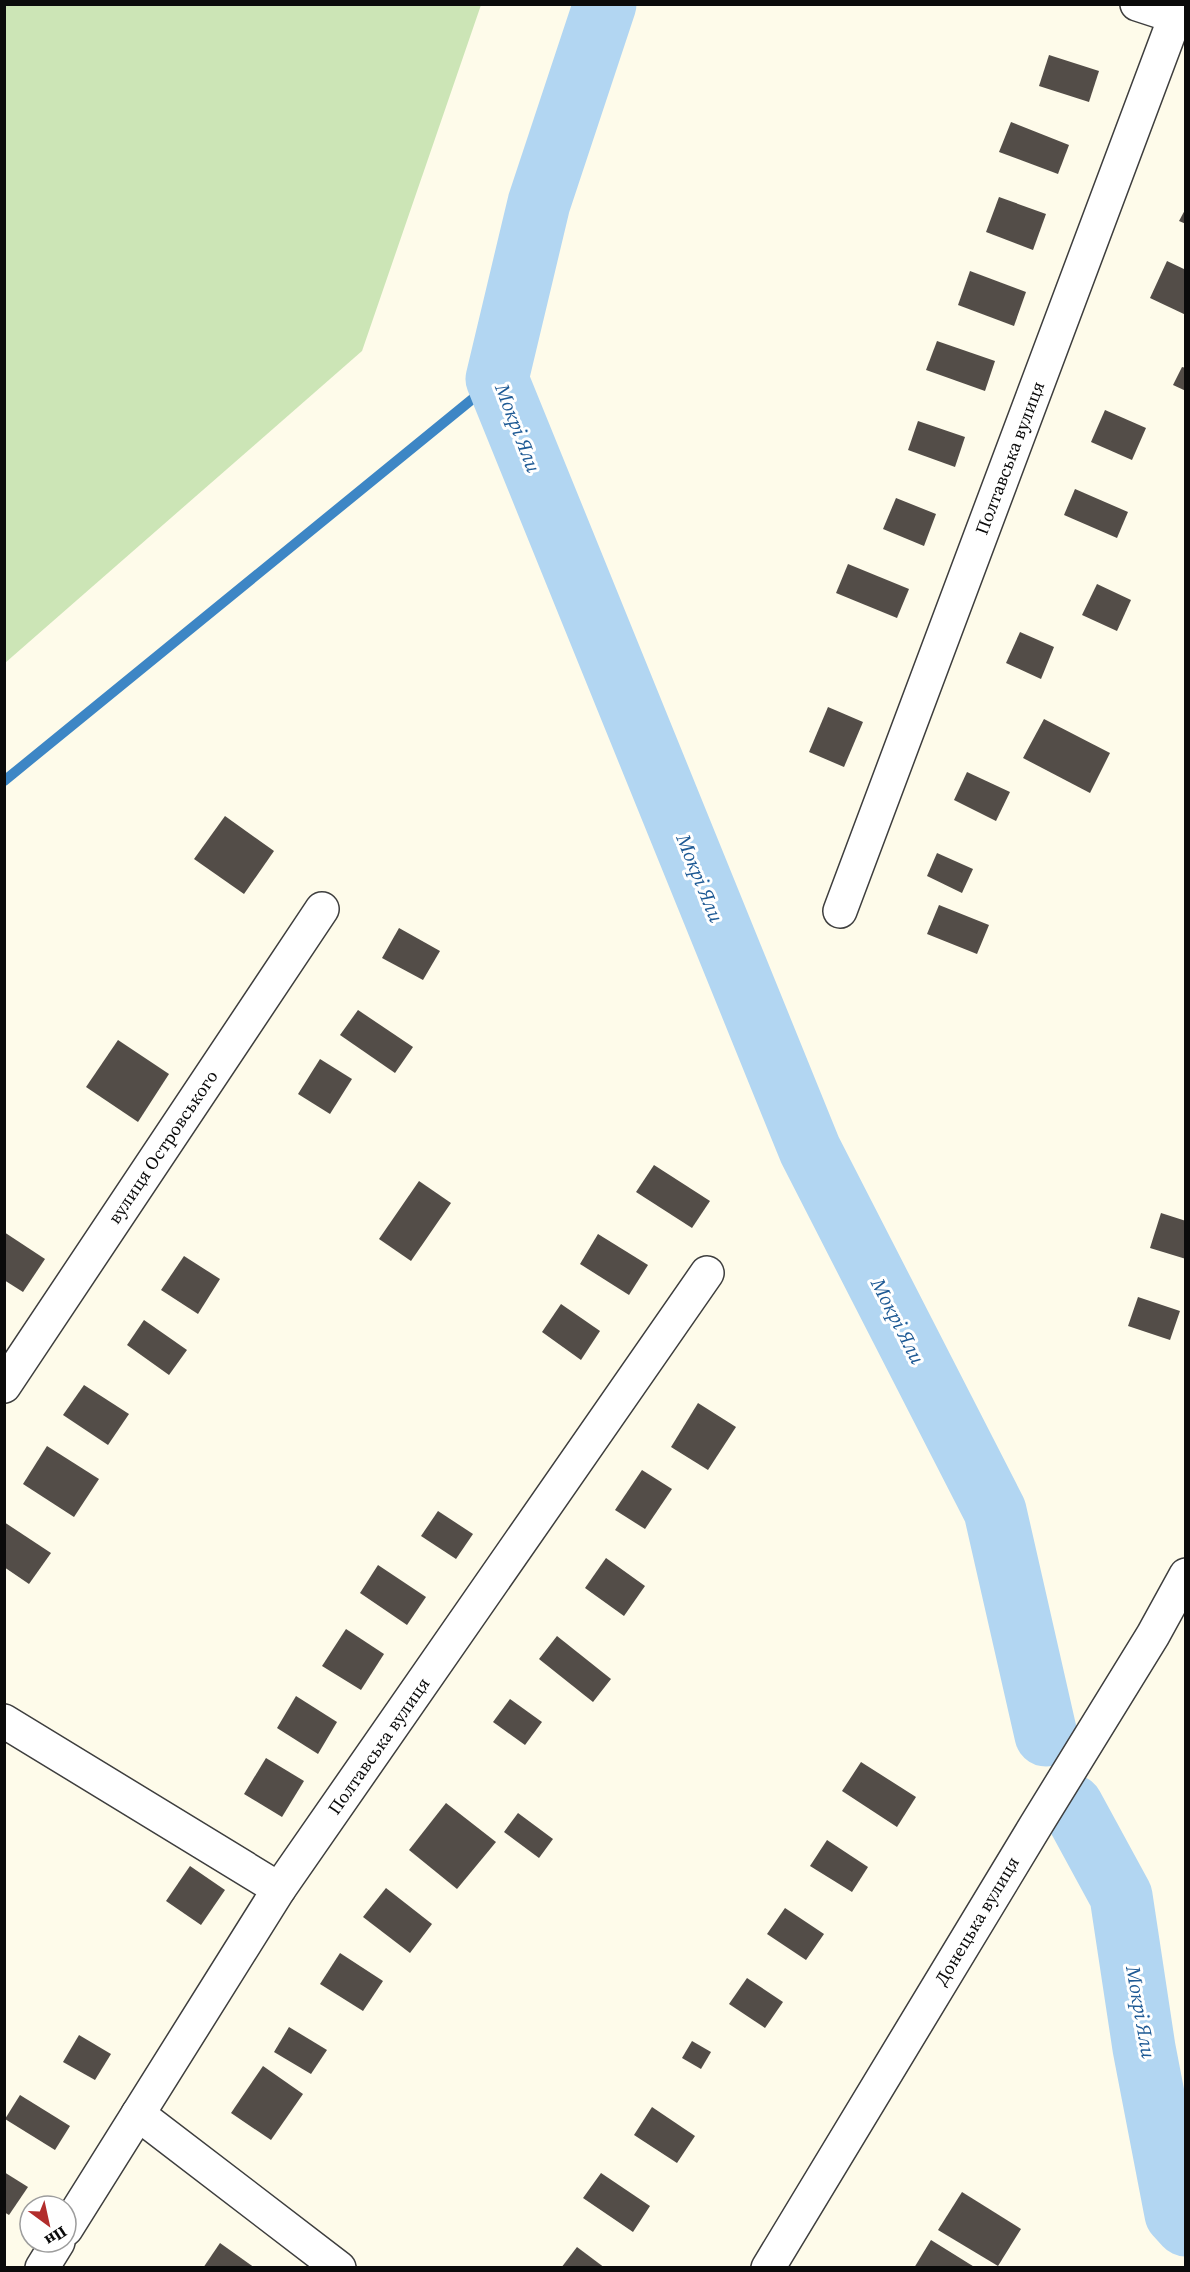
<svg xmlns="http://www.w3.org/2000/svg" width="1190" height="2272" font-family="'Source Serif 4',serif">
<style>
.green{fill:#cce5b6}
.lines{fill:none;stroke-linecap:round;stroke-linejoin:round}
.stream{stroke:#3d86c5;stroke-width:10}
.river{stroke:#b2d6f2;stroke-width:63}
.building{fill:#534d48}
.minor-casing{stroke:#3e3e3e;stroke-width:36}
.minor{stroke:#fff;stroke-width:33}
.labels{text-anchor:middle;stroke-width:6;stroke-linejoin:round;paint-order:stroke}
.street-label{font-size:18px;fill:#0b0b0b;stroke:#fff}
.water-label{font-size:20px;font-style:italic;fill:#1d5994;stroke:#fff}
</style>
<rect width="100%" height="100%" fill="#fefbea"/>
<path class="green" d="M5,4L481,5L362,351L5,663Z"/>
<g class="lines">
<path class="stream" d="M4,781L497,379"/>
<g class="river">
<path d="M605,4L539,203L497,379L810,1150L995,1511L1046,1735"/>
<path d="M1072,1806L1121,1896L1144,2048L1176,2214L1186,2225"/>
</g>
</g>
<g class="building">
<path d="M1049,55L1099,71L1089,102L1039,86Z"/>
<path d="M1011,122L1069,145L1058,174L999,152Z"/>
<path d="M999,197L1046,214L1033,250L986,232Z"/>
<path d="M1186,208V224L1179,221Z"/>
<path d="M1167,261L1186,270V315L1150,298Z"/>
<path d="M970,271L1026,292L1014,326L958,305Z"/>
<path d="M937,341L995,361L985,391L926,370Z"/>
<path d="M1182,367L1186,368V391L1173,385Z"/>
<path d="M1105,410L1146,428L1132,460L1091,442Z"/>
<path d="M918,421L965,437L955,467L908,450Z"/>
<path d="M1075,489L1128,512L1117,538L1064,515Z"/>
<path d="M896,498L936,514L924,546L883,529Z"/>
<path d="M848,564L909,589L897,618L836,593Z"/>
<path d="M1097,584L1131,600L1117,631L1082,615Z"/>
<path d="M1020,632L1054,647L1041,679L1006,663Z"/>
<path d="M828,707L863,722L844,767L809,752Z"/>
<path d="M1044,719L1110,753L1090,793L1023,758Z"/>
<path d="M967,772L1010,792L996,821L954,800Z"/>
<path d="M225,816L274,851L244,894L194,859Z"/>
<path d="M937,853L973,869L962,893L927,876Z"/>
<path d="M939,905L989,925L977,954L927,934Z"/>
<path d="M399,928L440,951L423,980L382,958Z"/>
<path d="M358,1010L413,1047L395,1073L340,1035Z"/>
<path d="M118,1040L169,1074L138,1122L86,1087Z"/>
<path d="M320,1059L352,1079L330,1114L298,1094Z"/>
<path d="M654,1165L710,1201L692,1228L636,1192Z"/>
<path d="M419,1181L451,1203L411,1261L379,1239Z"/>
<path d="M1161,1213L1186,1221V1259L1150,1248Z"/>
<path d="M4,1232L45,1259L23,1292L4,1280Z"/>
<path d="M598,1234L648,1265L629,1295L580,1264Z"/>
<path d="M184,1256L220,1279L198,1314L161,1290Z"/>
<path d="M1138,1297L1180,1311L1170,1340L1128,1326Z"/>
<path d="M561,1304L600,1331L581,1360L542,1332Z"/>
<path d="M144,1320L187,1350L169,1375L127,1345Z"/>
<path d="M84,1385L129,1414L108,1445L63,1415Z"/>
<path d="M698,1403L736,1427L708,1470L671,1447Z"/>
<path d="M47,1446L99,1479L74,1517L23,1484Z"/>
<path d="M642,1470L672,1489L645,1529L615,1510Z"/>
<path d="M438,1511L473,1534L456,1559L421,1536Z"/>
<path d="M4,1522L51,1553L29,1584L4,1567Z"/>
<path d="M606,1558L645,1586L624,1616L585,1588Z"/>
<path d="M378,1565L426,1597L407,1625L360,1593Z"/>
<path d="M346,1629L384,1654L361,1690L322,1666Z"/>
<path d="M557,1636L611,1679L593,1702L539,1659Z"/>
<path d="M296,1696L337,1722L318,1754L277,1728Z"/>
<path d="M510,1699L542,1722L525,1745L493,1722Z"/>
<path d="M266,1758L304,1781L282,1817L244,1794Z"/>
<path d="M861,1762L916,1797L897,1827L842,1791Z"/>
<path d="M446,1803L496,1842L457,1889L409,1850Z"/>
<path d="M518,1813L553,1839L539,1858L504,1832Z"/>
<path d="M827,1840L868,1867L852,1892L810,1866Z"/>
<path d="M190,1866L225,1890L201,1925L166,1901Z"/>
<path d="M386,1888L432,1924L410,1953L363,1917Z"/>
<path d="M785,1908L824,1934L806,1960L767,1934Z"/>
<path d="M340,1953L383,1981L363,2011L320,1984Z"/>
<path d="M747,1978L783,2002L765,2028L729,2004Z"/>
<path d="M289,2027L327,2050L311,2074L274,2052Z"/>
<path d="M79,2035L111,2054L95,2080L63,2062Z"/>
<path d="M692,2041L711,2052L701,2069L682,2058Z"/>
<path d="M263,2066L303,2094L271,2140L231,2113Z"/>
<path d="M20,2095L70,2126L55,2150L5,2119Z"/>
<path d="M652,2107L695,2136L677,2163L634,2135Z"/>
<path d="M4,2172L28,2187L9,2215L4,2212Z"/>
<path d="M601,2173L650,2206L633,2232L583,2198Z"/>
<path d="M962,2192L1021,2229L998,2266L938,2230Z"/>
<path d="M931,2240L976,2268H914Z"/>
<path d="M220,2243L255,2268H203Z"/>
<path d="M577,2247L605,2268H561Z"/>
</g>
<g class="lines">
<defs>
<g id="minor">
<path d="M1137,4L1186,20"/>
<path d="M840,911L1180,4"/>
<path d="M4,1386L322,909"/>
<path d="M4,1721L279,1889"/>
<path d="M138,2114L339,2268"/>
<path d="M66,2229L279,1889L707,1273"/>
<path d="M42,2268L58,2242"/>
<path d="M768,2268L1036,1825L1153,1635L1186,1575"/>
</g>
</defs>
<use href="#minor" class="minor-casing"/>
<use href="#minor" class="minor"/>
</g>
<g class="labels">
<g class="street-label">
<text transform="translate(1010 458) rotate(-69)" y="6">Полтавська вулиця</text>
<text transform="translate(163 1147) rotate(-56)" y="6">вулиця Островського</text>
<text transform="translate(379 1746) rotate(-55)" y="6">Полтавська вулиця</text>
<text transform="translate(977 1921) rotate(-59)" y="6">Донецька вулиця</text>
</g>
<g class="water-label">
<text transform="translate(518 428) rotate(69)" y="7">Мокрі Яли</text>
<text transform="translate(700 878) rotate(68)" y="7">Мокрі Яли</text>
<text transform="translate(898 1321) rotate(63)" y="7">Мокрі Яли</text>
<text transform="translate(1141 2012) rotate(80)" y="7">Мокрі Яли</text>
</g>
</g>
<rect width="1190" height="2272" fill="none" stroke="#0b0b0b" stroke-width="12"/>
<g transform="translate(48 2224) rotate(147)"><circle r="28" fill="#ffffff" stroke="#9d9d9d" stroke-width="1.5"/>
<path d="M0-4.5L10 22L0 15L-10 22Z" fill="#b22d2c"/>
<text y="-9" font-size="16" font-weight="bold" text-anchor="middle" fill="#0b0b0b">Пн</text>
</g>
</svg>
